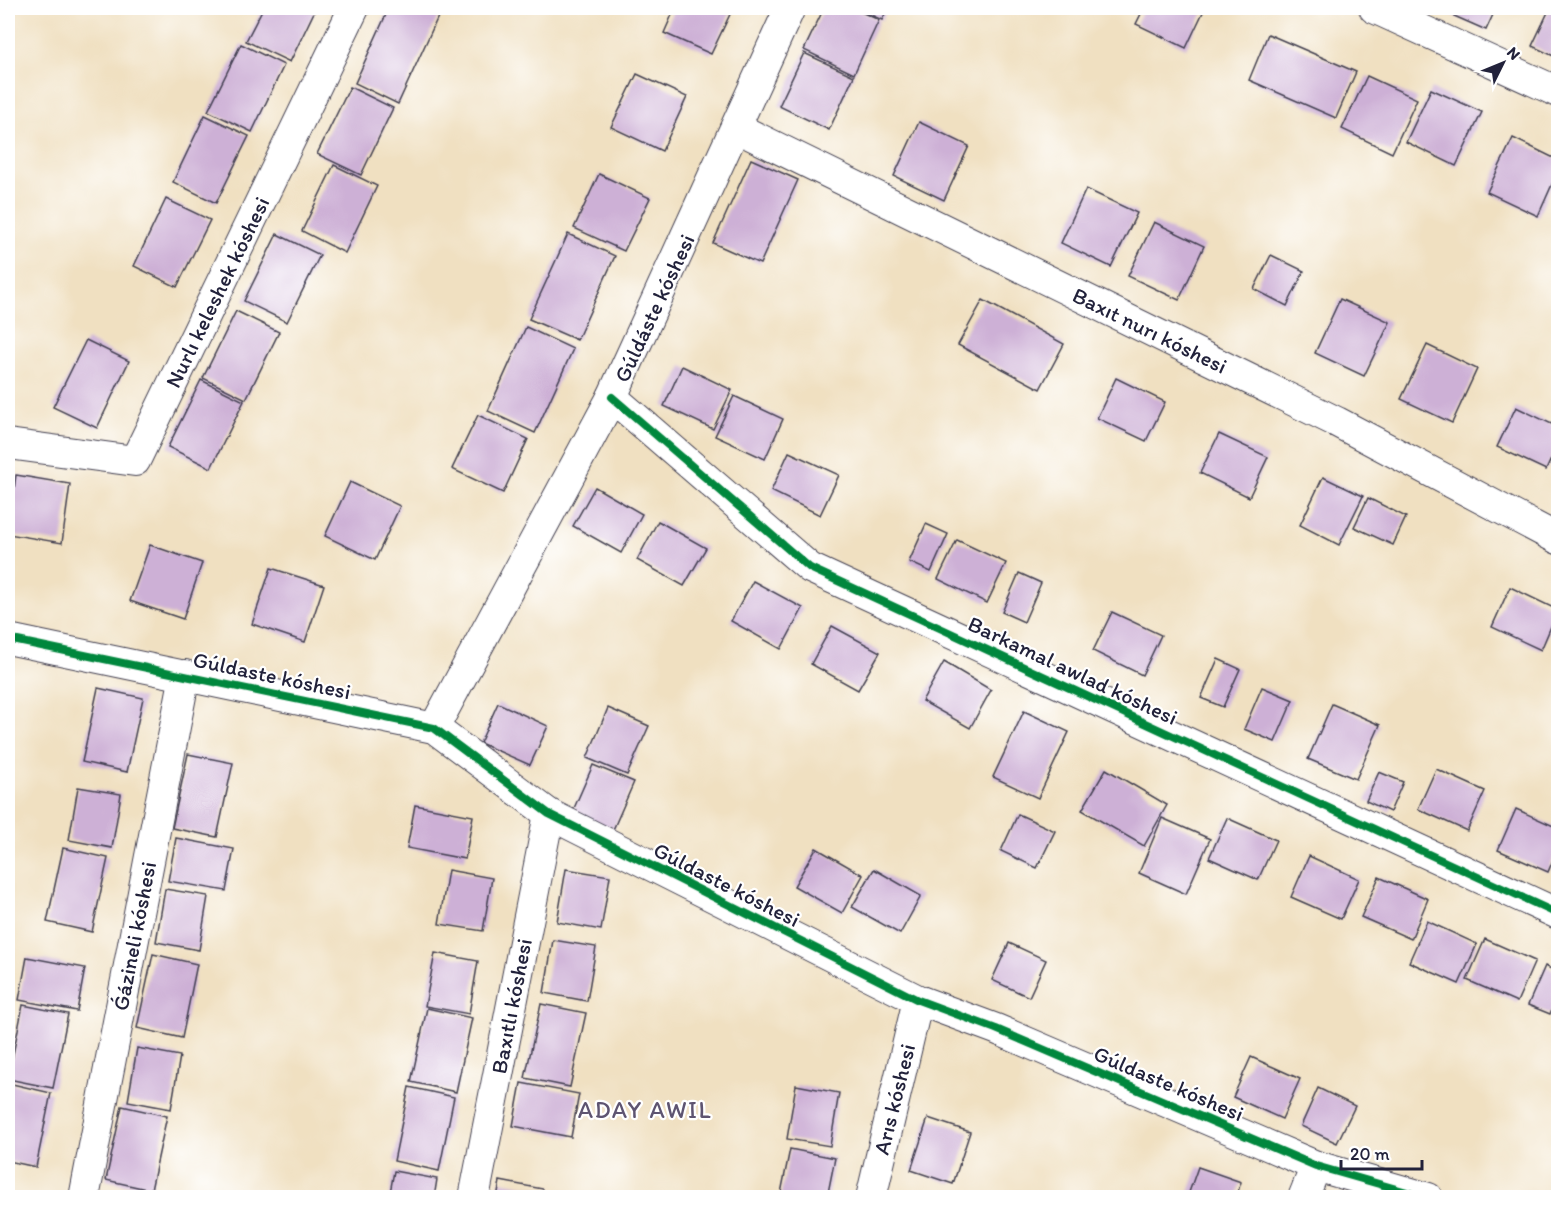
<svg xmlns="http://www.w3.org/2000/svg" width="1566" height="1205" font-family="Itim,sans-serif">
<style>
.building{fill:#cdb0d6}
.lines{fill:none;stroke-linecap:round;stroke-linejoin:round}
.minor-casing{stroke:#413e4f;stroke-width:32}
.minor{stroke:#fff;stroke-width:30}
.cycleway-casing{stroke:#fff;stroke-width:11}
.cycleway{stroke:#00873e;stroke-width:8}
.labels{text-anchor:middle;stroke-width:4.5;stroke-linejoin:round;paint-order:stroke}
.street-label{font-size:22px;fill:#22223b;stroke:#fff}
.neighbourhood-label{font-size:24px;letter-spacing:1.5px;fill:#5e5471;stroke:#fff}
</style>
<rect width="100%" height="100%" fill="#fff"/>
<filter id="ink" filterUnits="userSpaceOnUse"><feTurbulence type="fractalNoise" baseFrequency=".0167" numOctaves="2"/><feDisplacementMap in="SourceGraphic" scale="12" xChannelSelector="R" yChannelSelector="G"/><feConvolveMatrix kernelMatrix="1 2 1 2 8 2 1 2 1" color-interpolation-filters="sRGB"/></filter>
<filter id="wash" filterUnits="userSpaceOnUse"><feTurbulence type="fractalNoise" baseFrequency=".008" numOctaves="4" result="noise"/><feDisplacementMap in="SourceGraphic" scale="24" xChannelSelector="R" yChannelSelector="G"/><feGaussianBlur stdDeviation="1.35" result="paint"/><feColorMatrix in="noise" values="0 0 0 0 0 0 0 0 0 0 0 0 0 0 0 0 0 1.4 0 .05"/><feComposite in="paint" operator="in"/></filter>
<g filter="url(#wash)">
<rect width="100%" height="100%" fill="#f0e0c1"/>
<g id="blocks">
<g class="building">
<path d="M263,8H316L290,62L246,41Z"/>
<path d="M389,8H442L398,104L355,83Z"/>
<path d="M675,8H733L711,54L664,33Z"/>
<path d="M824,8H852L879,20L854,74L804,50Z"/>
<path d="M856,8H888L882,20Z"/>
<path d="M1144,8H1205L1186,48L1136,24Z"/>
<path d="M1436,8H1496L1486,30Z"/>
<path d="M1550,8H1558V58L1532,46Z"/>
<path d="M1268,34L1356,72L1336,118L1249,80Z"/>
<path d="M241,44L284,65L252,132L208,111Z"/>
<path d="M804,53L854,76L829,130L779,106Z"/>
<path d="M637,74L687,97L662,151L611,127Z"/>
<path d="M1367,76L1417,99L1392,153L1342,129Z"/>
<path d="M350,87L393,108L361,175L317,154Z"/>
<path d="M1431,89L1482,112L1456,166L1406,142Z"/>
<path d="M205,115L249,136L216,203L173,182Z"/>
<path d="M919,122L969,146L944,200L894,176Z"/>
<path d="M1513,138L1558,160V171L1538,216L1487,192Z"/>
<path d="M751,159L798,180L760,264L713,243Z"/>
<path d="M334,165L377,186L345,253L302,231Z"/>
<path d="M599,174L650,198L624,251L574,228Z"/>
<path d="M1086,189L1137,213L1111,267L1061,243Z"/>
<path d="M166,199L210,220L177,287L134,266Z"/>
<path d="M1154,222L1204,246L1179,300L1128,276Z"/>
<path d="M277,234L320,255L287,322L244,301Z"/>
<path d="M568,234L615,256L577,340L529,319Z"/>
<path d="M1271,255L1304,271L1287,306L1254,289Z"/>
<path d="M1340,299L1390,322L1364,376L1315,353Z"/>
<path d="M983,300L1064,344L1040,389L958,345Z"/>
<path d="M236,311L279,332L246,399L203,378Z"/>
<path d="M526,327L573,349L535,433L488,411Z"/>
<path d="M86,340L129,361L97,428L53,407Z"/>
<path d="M1427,345L1477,369L1452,423L1401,399Z"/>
<path d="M682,366L732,390L713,429L664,406Z"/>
<path d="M1116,378L1165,402L1146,441L1097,418Z"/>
<path d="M201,380L244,401L211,468L168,447Z"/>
<path d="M734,396L783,419L765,459L715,436Z"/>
<path d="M1516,407L1558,427V444L1546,470L1497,447Z"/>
<path d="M478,415L528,439L503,493L452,469Z"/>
<path d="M1219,434L1268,457L1249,497L1200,473Z"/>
<path d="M789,452L839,475L820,515L771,491Z"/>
<path d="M16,475L70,484L62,543L8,534Z"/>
<path d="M1323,477L1363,496L1339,545L1300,525Z"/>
<path d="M350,482L400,506L375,560L325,536Z"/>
<path d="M595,487L642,514L621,553L573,526Z"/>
<path d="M1368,498L1406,517L1393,545L1354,527Z"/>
<path d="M658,521L706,548L684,586L637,560Z"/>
<path d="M926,524L948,534L931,572L909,562Z"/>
<path d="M957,540L1006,563L987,603L938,579Z"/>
<path d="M150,545L202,563L183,619L130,601Z"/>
<path d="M271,568L324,585L305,642L252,624Z"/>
<path d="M1019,573L1041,583L1024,622L1002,612Z"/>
<path d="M753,581L803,608L781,649L731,621Z"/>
<path d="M1510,587L1558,610L1541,650L1492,627Z"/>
<path d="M1112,612L1161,635L1142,675L1093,651Z"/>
<path d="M832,626L880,652L858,690L811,664Z"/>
<path d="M1218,659L1240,669L1223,707L1201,698Z"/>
<path d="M944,662L991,690L970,728L922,701Z"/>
<path d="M1262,687L1293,700L1275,742L1244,729Z"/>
<path d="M98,688L143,698L127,772L82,762Z"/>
<path d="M498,703L548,726L530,765L480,743Z"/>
<path d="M1332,704L1380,725L1356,779L1308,759Z"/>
<path d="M608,708L649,726L627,775L587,758Z"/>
<path d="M1024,711L1069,732L1038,798L993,777Z"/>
<path d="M188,754L233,763L217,837L172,828Z"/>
<path d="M593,765L634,782L612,832L571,815Z"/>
<path d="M1106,769L1167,805L1144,846L1082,810Z"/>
<path d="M1436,769L1485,791L1467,831L1418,809Z"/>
<path d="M1379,772L1403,782L1390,812L1366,801Z"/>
<path d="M78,787L121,794L112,848L69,840Z"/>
<path d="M415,805L473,816L465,859L407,848Z"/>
<path d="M1516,809L1558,828V848L1548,872L1498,850Z"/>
<path d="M1018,814L1055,831L1037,868L1001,851Z"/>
<path d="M1162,818L1210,839L1186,894L1139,873Z"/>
<path d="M1227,818L1276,840L1258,880L1209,858Z"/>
<path d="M176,838L234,849L226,891L168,881Z"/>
<path d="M63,848L108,858L92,932L47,922Z"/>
<path d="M816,848L863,875L842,913L794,886Z"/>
<path d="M1309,856L1359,879L1341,919L1291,897Z"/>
<path d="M566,869L610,876L601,930L557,922Z"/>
<path d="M874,869L921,896L900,934L852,907Z"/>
<path d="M448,870L492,878L483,931L439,924Z"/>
<path d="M1379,877L1428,899L1411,939L1361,917Z"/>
<path d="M165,889L208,896L199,950L156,942Z"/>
<path d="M1427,921L1477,944L1459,984L1409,962Z"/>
<path d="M1485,939L1535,961L1517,1002L1467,980Z"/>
<path d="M553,940L596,947L587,1001L544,993Z"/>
<path d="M1009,943L1046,960L1029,997L992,980Z"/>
<path d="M435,953L478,961L469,1014L425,1006Z"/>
<path d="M153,954L197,964L182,1038L137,1028Z"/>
<path d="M27,957L85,968L77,1011L19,1000Z"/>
<path d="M1545,966L1558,972V994L1550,1014L1528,1005Z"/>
<path d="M541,1004L586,1013L570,1087L525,1078Z"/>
<path d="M23,1005L68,1014L53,1088L8,1079Z"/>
<path d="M427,1008L472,1018L456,1092L411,1082Z"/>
<path d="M137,1048L180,1056L171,1109L128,1101Z"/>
<path d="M1251,1057L1300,1079L1282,1119L1233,1097Z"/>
<path d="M8,1083L51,1093L36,1167L8,1161Z"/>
<path d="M521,1083L579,1094L571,1137L513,1126Z"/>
<path d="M796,1085L839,1093L830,1146L787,1139Z"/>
<path d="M409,1087L454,1097L439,1171L394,1161Z"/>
<path d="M1318,1088L1355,1106L1337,1143L1301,1126Z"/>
<path d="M122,1106L167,1116L151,1190L106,1180Z"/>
<path d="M928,1118L970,1132L953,1184L911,1170Z"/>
<path d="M790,1149L835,1158L827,1198H780Z"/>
<path d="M1198,1167L1241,1182L1236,1198H1187Z"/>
<path d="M394,1171L437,1179L434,1198H389Z"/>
<path d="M500,1181L543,1189L542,1198H497Z"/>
</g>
</g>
</g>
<g filter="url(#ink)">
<use href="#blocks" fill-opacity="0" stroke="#413e4f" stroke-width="1.5"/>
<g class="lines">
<defs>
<g id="minor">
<path d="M1374,8L1558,92"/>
<path d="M737,128L1337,422L1558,539"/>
<path d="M612,397L810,568L1558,914"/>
<path d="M8,444L135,461L354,8"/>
<path d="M8,639L434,728L549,814L918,1000L996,1029L1316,1166L1428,1198"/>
<path d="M434,728L612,397L790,8"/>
<path d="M84,1198L185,675"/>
<path d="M474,1198L549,814"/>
<path d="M871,1198L918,1000"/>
<path d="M1303,1198L1316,1166"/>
</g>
</defs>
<use href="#minor" class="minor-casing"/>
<use href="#minor" class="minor"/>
<defs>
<g id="cycleway">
<path d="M612,397L810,568L1558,914"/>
<path d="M8,639L434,728L549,814L918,1000L996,1029L1316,1166L1428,1198"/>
</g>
</defs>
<use href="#cycleway" class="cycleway-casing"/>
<use href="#cycleway" class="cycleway"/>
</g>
</g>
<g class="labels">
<g class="street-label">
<text transform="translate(217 292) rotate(-64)" y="8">Nurlı keleshek kóshesi</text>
<text transform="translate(654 308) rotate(-65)" y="8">Gúldáste kóshesi</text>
<text transform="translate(1150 330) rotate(26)" y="8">Baxıt nurı kóshesi</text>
<text transform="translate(1073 670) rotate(25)" y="8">Barkamal awlad kóshesi</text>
<text transform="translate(272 675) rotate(12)" y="8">Gúldaste kóshesi</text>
<text transform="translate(727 884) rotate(27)" y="8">Gúldaste kóshesi</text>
<text transform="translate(134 936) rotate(-79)" y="8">Ǵázineli kóshesi</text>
<text transform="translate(511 1006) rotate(-79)" y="8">Baxıtlı kóshesi</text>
<text transform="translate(1169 1083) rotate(23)" y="8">Gúldaste kóshesi</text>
<text transform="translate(894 1099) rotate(-76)" y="8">Arıs kóshesi</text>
</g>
<g class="neighbourhood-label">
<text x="645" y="1118">ADAY AWIL</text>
</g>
</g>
<rect width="1566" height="1205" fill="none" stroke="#fff" stroke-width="30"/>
<g transform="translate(1503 63) rotate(47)" stroke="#ffffff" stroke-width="4.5" paint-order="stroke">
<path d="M0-4.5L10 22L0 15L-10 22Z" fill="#22223b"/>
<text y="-9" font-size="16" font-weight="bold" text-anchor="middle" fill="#22223b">N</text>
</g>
<path d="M1341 1160v9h81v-9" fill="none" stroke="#22223b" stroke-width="3"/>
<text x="1350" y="1160" font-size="18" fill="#22223b" stroke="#ffffff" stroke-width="4.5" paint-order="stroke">20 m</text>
</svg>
